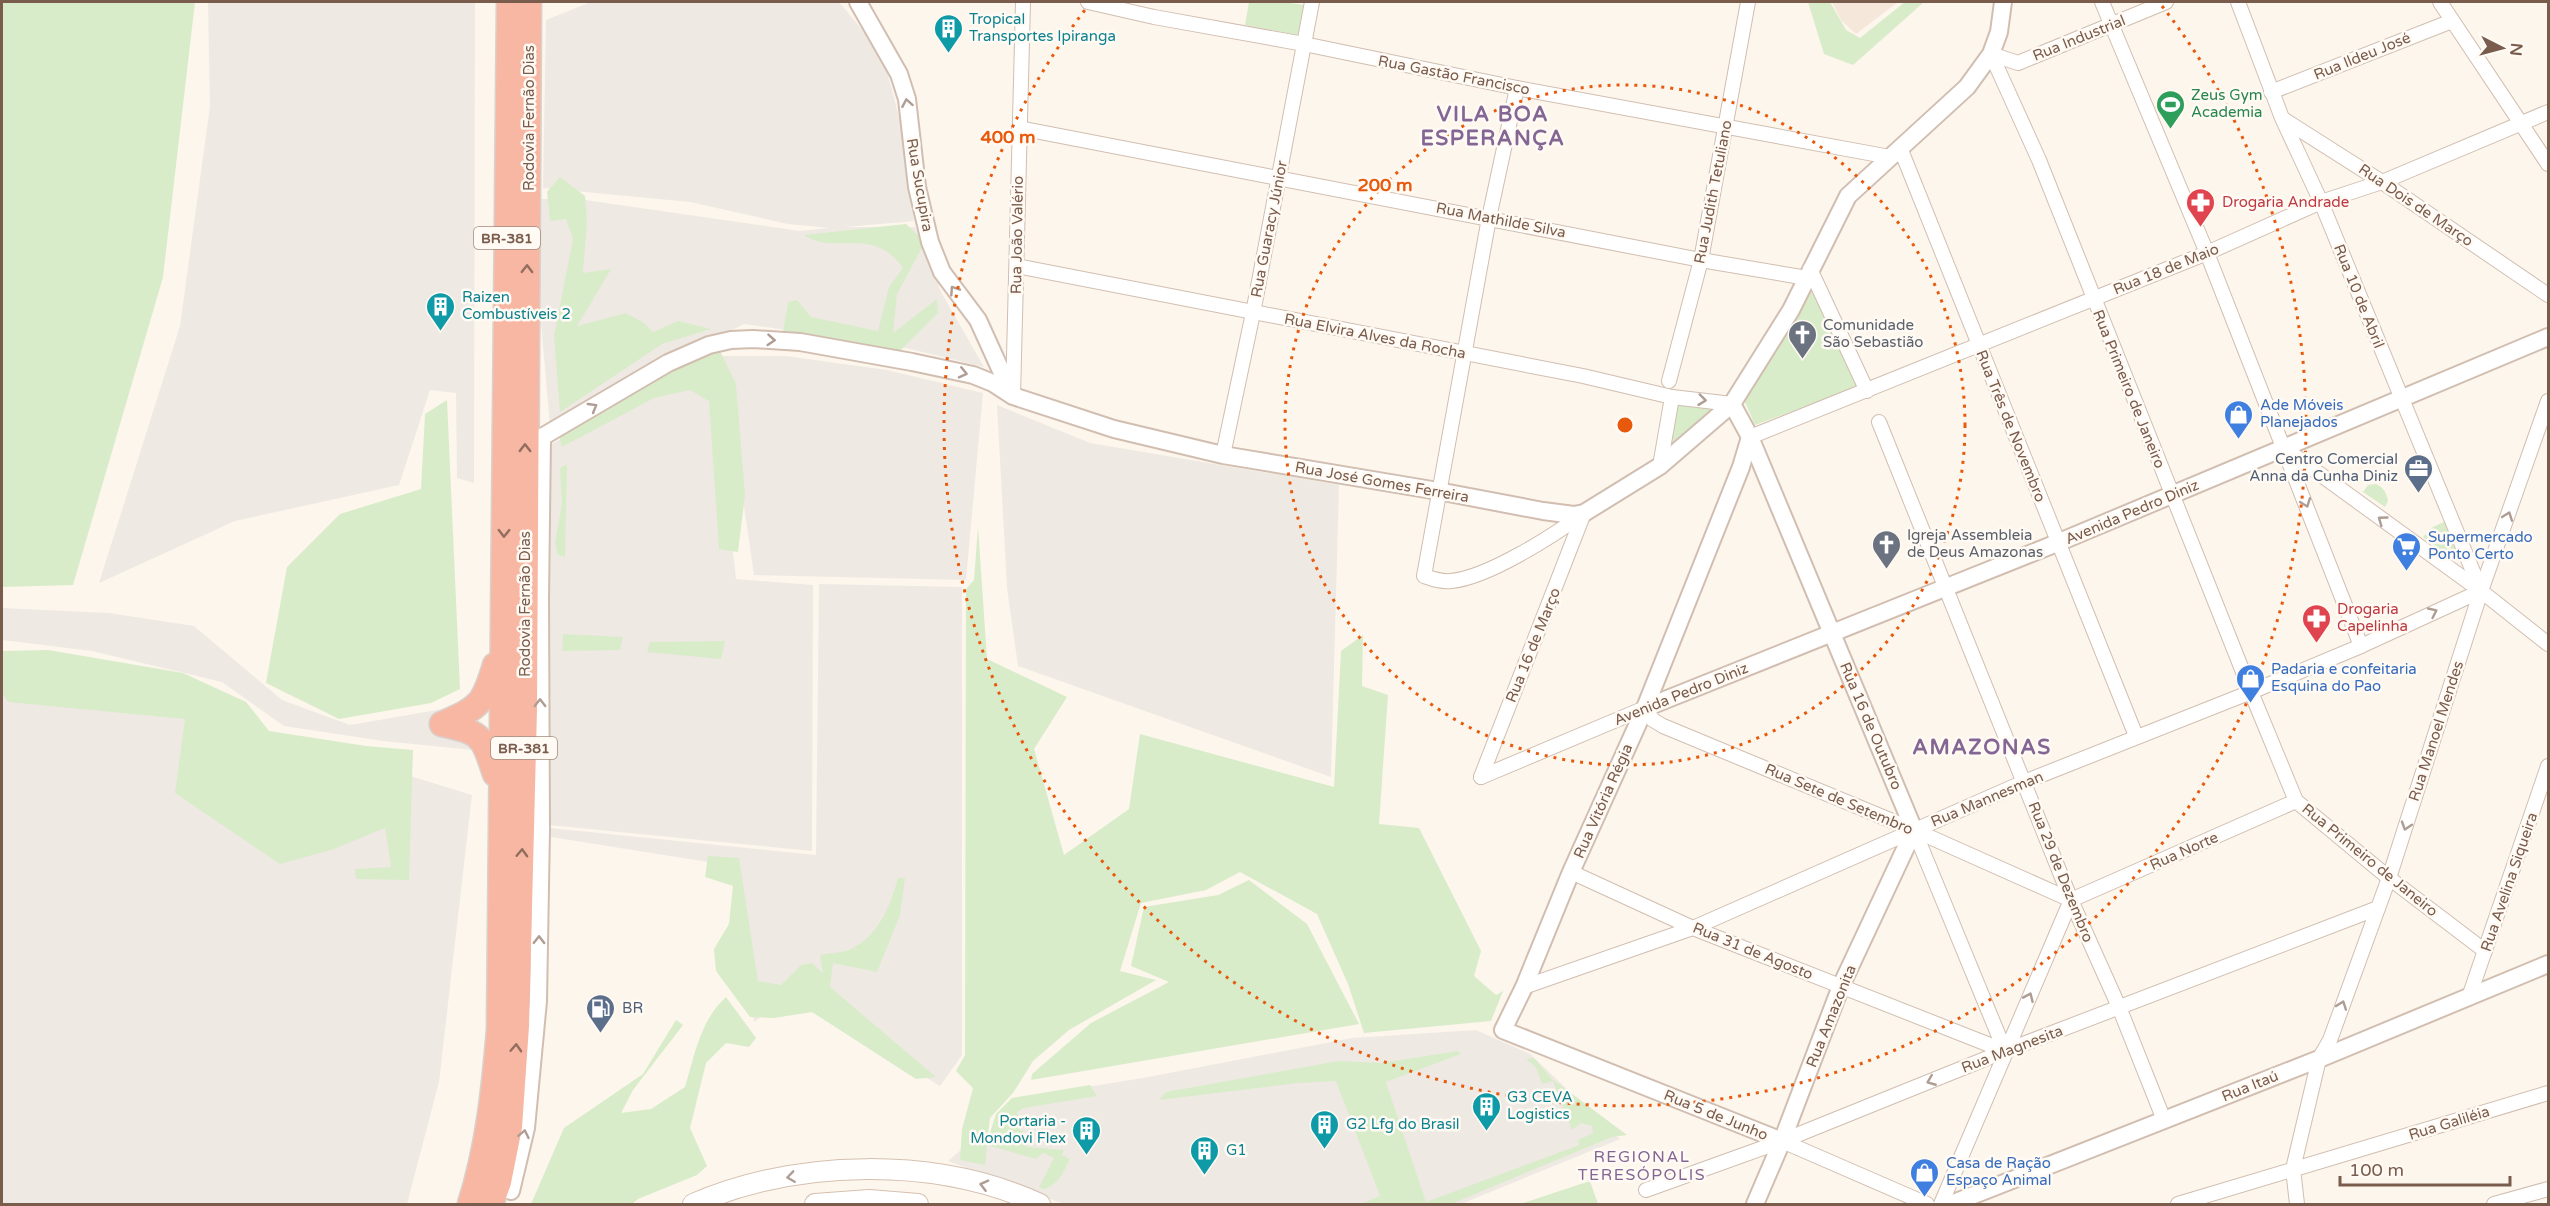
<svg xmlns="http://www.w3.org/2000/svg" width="2550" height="1206" font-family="'Varela Round',sans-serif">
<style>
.residential{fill:#f5e8da}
.industrial{fill:#efe9e4}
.green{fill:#d8ecc9}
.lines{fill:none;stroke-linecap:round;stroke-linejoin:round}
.minor-casing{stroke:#d1beb0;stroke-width:16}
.tertiary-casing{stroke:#d1beb0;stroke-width:20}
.secondary-casing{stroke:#d6c0b0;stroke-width:22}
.motorway-casing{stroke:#dad1cd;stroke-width:27}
.minor{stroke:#fff;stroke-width:14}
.tertiary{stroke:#fff;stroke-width:16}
.secondary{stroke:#fff;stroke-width:20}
.motorway{stroke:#f7b7a3;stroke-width:24}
.oneway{stroke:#af9d94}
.oneway2{stroke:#936e5e}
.ring{fill:none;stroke:#e8590c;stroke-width:3;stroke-dasharray:3 6}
.labels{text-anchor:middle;stroke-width:5;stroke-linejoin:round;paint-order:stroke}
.shield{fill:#fffaf3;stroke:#a28b7f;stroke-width:1.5}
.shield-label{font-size:14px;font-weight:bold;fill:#7a5c4d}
.culture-label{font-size:15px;fill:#0d838f;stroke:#fffaf3;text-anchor:start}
.street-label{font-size:15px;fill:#7a5c4d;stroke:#fffaf3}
.leisure-label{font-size:15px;fill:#27864d;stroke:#fffaf3;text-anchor:start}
.health-label{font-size:15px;fill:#be3a42;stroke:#fffaf3;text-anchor:start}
.worship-label{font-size:15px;fill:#5b616d;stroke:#fffaf3;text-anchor:start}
.shop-label{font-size:15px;fill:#366cbe;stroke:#fffaf3;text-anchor:start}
.service-label{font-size:15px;fill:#4e5e75;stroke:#fffaf3;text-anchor:end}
.neighbourhood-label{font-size:16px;letter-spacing:1.5px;fill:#846695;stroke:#fffaf3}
.district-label{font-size:21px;font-weight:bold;letter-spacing:1.5px;fill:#846695;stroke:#fffaf3}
.centre{fill:#e8590c;stroke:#fffaf3;stroke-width:3}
.ring-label{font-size:18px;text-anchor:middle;font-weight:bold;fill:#e8590c;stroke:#fffaf3;stroke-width:5;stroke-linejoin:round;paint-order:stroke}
</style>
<rect width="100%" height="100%" fill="#fdf6ec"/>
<path class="residential" d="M1832,2H1898L1856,34L1841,20Z"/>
<g class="industrial">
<path d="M208,2H475L474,483L457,478L456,393L430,390L399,485L235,521L99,583L180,326L210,106Z"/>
<path d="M591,2H839L883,55L901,125L914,221L845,227H915L941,292L984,367L898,346L744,324L550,426L541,322L538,199H578L800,231L829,228L788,224L690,202L543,188L546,20Z"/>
<path d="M722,356H786L887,370L983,393L966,580L754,575Z"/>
<path d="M712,360L736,579L813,585L812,851L548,825L551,444Z"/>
<path d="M997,405L1090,443L1339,485L1331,777L1018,666L1007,588Z"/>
<path d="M819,584L962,587V1055L940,1086L791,995L754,1022L733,866L551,837L550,828L816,855Z"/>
<path d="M2,608L109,613L194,626L282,700L350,725L472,704L473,750L383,741L284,726L222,682L92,651L2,640Z"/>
<path d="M2,675L120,687L472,795L439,1082L407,1204H2Z"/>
<path d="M1476,1030L1530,1054L1620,1139L1461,1204H1064L948,1161L971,1141L991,1136L1018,1098L1143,1078L1352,1038Z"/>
</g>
<g class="green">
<path d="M2,2H195L163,277L73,585L2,587Z"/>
<path d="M1249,2H1283L1304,5L1298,35L1245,25Z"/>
<path d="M1808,2H1830L1846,30L1860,38L1905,2H1924L1853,65L1824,54Z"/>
<path d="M560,177L585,196L587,221L583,273L611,269L577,326L626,313L644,323L653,332L678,321L711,329L662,344L560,412L554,336L573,239L566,219L550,221L547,192Z"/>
<path d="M906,224L925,242L897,294L893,333L937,299L938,313L899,352L783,332L788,302L797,300L811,317L878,331L889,287L903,268C874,225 835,256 804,235Z"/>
<path d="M1808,281L1858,387L1755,425L1742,395Z"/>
<path d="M718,347L736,384L745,495L738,552L719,549L709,401L690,390L654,398L562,447L558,432L669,371Z"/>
<path d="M447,400L460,689L431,703L339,719L266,683L287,567L340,514L421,489L425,414Z"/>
<path d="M1673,401L1720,406L1671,450Z"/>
<path d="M567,464L565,557L558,555L555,543L562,504L560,468Z"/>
<path d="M2376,484C2384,488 2386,492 2388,501L2385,507L2363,492L2368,485Z"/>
<path d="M2448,520L2462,554L2452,560L2423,537L2433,527Z"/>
<path d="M978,527L987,659L1067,697L1034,749L1064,855L1129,809L1140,734L1334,787L1341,651L1363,635L1362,686L1388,695L1379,824L1419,828L1481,951L1474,976L1496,995L1503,991L1491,1021L1364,1033L1348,984L1317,914L1240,872L1206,890L1141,903L1120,971L1156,980L1069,1030L1033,1061L1013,1093L990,1118L987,1142L996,1114L1012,1098L1090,1085L1097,1096L1024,1108L1017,1112L1020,1130L1023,1131L1027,1147L1064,1150L1062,1155L1070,1159C1063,1173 1059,1185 1043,1189L1039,1187L1054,1158L1043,1153L1036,1159L987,1145L985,1165L960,1160L962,1129L973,1088L956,1071L965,1055L966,589L974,580Z"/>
<path d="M563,634L623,637L620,650L562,651Z"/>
<path d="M725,641L721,659L647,652L650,642Z"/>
<path d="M48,650L183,673L246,702L269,731L366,746L413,750L409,880L356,879L355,869L391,867L385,828L334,849L280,864L175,793L185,719L8,702L2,693V651Z"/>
<path d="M708,856L739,858L758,981L781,985L801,965L812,963L823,973L820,955C829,953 841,953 849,950C878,937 890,907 898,878H905L900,915L877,972L833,963L830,987L936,1077L916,1079L812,1012L774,1018L750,1017L716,971L714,949L729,924L733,886L705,877Z"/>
<path d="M1249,880L1307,924L1359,1024L1031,1080L1032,1074L1091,1023L1169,982L1131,966L1144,907L1218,895Z"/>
<path d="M726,997L756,1038L749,1047L726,1043L706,1063L690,1128L707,1166L697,1175L638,1199L632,1204H531L564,1128L643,1074L676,1020L683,1025L633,1090L621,1113L651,1109L685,1087C695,1054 700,1021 726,997Z"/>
<path d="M1458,1051L1461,1054L1386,1082L1426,1202L1579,1145L1578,1140L1593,1133L1592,1126L1581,1123L1572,1130L1553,1081L1542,1084L1536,1067L1526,1059L1534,1058L1552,1079L1627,1135L1612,1137L1451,1204H1361L1380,1196L1336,1081L1298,1083L1159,1100L1166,1092L1338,1061L1381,1063Z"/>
<path d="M1590,1181L1598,1204H1520Z"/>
</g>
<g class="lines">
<defs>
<g id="minor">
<path d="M1088,2L1154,17L1304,44L1517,88L1890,157"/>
<path d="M2102,2L2207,253L2361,646"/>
<path d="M2238,2L2282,118L2321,202L2481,591"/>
<path d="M2440,2L2548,164"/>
<path d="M1991,54L2039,160L2251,692L2296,801L2389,878L2485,951"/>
<path d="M1991,54L2018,63L2166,2"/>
<path d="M1517,88L1489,218L1424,576C1433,579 1441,582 1451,581C1487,578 1555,535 1584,513"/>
<path d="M2271,92L2452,21"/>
<path d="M2283,119L2382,182L2548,295"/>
<path d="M1019,128L1701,260L1807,278"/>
<path d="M1901,150L2136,736"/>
<path d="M1017,266L1583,376L1672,397L1732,404"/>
<path d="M1810,269L1867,391"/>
<path d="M1669,381L1701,260L1748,2"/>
<path d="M1013,396L1023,2"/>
<path d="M1879,422L2071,900L2119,1007L2164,1120"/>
<path d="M1750,437L2207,253L2321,202L2382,182L2548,112"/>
<path d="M2284,448L2481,591L2548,644"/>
<path d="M1223,455L1253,313L1312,2"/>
<path d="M1660,466L1672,397"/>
<path d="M1481,777L1645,708L1653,720L1663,726L1914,830L2071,900"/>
<path d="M1481,777L1584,513"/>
<path d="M1914,830L2005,1051"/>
<path d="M1571,872L1693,928L2005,1051"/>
<path d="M2071,900L2296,801"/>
<path d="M1524,987L1693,928L2024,782L2251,692L2361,646L2481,591"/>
<path d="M2469,997L2548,766"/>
<path d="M1782,1141L1927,1204"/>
<path d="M1646,1190L1782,1141L2005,1051L2378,908"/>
<path d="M1941,1204L2071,900"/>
<path d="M2178,1204L2548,1093"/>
<path d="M2297,1204L2293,1169L2319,1059L2330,1040L2389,878L2481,591L2548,401"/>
<path d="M2494,1204L2548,1189"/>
</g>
<g id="tertiary">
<path d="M858,2L899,74L907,99L917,187L930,242L942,272L978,320L1012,395"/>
<path d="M1732,404L1750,437L1914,830L1841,986L1782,1141L1755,1204"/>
<path d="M1750,437L1741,467L1645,708L1571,872L1524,987L1503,1030L1782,1141"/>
<path d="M1645,708L2057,543L2548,337"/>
<path d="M511,1191L526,1128L538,1001L541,829L540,599L542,437L668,363L709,345L731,340L753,339L800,342L912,362L973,375L993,383L1013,396L1114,429L1223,455L1438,491L1543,511L1574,515L1584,513L1660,466L1732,404L1791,310L1848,196L1967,87L1991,54L1999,32L2003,2"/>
<path d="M1951,1204L2319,1059L2548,964"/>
</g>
<g id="secondary">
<path d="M693,1204C798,1159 935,1156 1040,1204"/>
<path d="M815,1204L869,1200L918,1204"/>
</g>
<g id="motorway">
<path d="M442,724C479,707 483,706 495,665"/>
<path d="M442,724C482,733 482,735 495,774"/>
<path d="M470,1204C488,1148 494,1089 499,1030L509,2"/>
<path d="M491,1204L499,1182L510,1127L517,1026L525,709L529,2"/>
</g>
</defs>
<use href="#minor" class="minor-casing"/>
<use href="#tertiary" class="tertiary-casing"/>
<use href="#secondary" class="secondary-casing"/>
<use href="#motorway" class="motorway-casing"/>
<use href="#minor" class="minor"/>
<use href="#tertiary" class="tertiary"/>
<use href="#secondary" class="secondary"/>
<use href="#motorway" class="motorway"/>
</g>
<defs><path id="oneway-chevron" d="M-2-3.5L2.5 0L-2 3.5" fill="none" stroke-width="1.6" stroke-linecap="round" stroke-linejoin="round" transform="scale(1.5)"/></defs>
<g class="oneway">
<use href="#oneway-chevron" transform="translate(907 103) rotate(-100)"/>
<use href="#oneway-chevron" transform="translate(954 290) rotate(-124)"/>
<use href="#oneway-chevron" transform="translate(771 340) rotate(4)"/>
<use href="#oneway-chevron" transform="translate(963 373) rotate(13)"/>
<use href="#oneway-chevron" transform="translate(1702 400) rotate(7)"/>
<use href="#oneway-chevron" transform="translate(593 407) rotate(-30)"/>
<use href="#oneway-chevron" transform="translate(2306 503) rotate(69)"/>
<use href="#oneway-chevron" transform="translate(2508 516) rotate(-70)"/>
<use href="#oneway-chevron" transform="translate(2382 520) rotate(-144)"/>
<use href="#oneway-chevron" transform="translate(2433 612) rotate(-25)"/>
<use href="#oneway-chevron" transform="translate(540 703) rotate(-90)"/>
<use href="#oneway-chevron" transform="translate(2406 826) rotate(108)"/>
<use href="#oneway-chevron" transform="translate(539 940) rotate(-89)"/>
<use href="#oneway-chevron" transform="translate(2029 997) rotate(-66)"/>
<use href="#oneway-chevron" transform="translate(2342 1005) rotate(-70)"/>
<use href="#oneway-chevron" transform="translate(1931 1081) rotate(158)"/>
<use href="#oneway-chevron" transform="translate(524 1134) rotate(-78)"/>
<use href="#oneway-chevron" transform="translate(791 1177) rotate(172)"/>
<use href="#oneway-chevron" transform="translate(984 1185) rotate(-166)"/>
</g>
<g class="oneway2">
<use href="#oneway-chevron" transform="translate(527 269) rotate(-89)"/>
<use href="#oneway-chevron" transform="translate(525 448) rotate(-90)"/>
<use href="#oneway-chevron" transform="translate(504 533) rotate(91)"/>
<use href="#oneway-chevron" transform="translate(522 853) rotate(-88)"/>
<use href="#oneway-chevron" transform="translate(516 1048) rotate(-87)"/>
</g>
<g class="ring">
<circle cx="1625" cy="425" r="340"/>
<path d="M2162 6A681 681 0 1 1 1088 6"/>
</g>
<defs>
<symbol id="building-pin" viewBox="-11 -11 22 30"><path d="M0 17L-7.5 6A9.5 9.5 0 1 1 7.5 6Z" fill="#0f9aa8" stroke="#fffaf3"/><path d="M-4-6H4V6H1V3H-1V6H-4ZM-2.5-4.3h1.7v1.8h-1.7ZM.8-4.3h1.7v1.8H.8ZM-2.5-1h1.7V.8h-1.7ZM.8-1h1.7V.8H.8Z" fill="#fff"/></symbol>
<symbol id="stadium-pin" viewBox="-11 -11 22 30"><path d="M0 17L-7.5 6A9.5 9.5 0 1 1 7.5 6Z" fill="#2e9e5b" stroke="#fffaf3"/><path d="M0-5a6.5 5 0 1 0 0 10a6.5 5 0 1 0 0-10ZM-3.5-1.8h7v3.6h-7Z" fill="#fff"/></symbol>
<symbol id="pharmacy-pin" viewBox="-11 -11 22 30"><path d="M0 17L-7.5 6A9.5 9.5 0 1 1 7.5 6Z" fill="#e0444e" stroke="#fffaf3"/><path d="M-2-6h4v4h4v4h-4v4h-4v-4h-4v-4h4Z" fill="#fff"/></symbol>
<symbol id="church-pin" viewBox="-11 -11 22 30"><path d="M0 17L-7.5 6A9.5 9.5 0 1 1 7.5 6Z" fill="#6b7280" stroke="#fffaf3"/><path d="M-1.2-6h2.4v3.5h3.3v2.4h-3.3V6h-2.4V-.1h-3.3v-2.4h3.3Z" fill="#fff"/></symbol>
<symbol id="shop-pin" viewBox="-11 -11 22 30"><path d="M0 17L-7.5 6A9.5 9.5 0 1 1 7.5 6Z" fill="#3f7fe0" stroke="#fffaf3"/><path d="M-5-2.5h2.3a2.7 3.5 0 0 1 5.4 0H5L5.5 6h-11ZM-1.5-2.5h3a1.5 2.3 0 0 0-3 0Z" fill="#fff"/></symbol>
<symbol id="office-pin" viewBox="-11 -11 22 30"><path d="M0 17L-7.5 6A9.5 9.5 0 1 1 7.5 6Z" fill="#5c6f8a" stroke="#fffaf3"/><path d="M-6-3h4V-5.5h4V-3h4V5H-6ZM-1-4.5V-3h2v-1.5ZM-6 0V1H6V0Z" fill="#fff"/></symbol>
<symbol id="supermarket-pin" viewBox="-11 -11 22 30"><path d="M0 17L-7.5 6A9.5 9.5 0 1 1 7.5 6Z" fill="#3f7fe0" stroke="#fffaf3"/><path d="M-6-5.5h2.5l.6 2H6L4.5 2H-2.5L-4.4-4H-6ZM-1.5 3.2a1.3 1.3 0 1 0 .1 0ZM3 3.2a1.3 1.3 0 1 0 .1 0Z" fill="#fff"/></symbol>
<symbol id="fuel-pin" viewBox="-11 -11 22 30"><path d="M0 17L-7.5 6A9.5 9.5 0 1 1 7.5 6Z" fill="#5c6f8a" stroke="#fffaf3"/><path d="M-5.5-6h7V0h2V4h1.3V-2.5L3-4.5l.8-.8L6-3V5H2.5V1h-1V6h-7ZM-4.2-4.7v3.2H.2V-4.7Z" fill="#fff"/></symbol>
</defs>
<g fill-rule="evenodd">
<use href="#building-pin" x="932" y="12" width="33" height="45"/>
<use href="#stadium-pin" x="2154" y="88" width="33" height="45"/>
<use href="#pharmacy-pin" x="2184" y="186" width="33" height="45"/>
<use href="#building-pin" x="424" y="290" width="33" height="45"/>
<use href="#church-pin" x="1786" y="318" width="33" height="45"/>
<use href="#shop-pin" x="2222" y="398" width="33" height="45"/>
<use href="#office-pin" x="2402" y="452" width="33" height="45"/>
<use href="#church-pin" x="1870" y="528" width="33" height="45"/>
<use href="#supermarket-pin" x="2390" y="530" width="33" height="45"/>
<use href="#pharmacy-pin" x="2300" y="602" width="33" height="45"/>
<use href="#shop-pin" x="2234" y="662" width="33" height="45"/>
<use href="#fuel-pin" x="584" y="992" width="33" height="45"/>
<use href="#building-pin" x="1470" y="1090" width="33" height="45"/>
<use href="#building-pin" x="1308" y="1108" width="33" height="45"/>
<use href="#building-pin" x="1070" y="1114" width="33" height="45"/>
<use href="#building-pin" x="1188" y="1134" width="33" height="45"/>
<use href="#shop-pin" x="1908" y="1156" width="33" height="45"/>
</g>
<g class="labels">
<g class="shield">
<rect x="474" y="227" width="66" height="22" rx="4.5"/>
<rect x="491" y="737" width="66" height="22" rx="4.5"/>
</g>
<g class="shield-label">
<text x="507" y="243">BR-381</text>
<text x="524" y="753">BR-381</text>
</g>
<g class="culture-label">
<text x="969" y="24">Tropical<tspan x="969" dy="17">Transportes Ipiranga</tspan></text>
<text x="462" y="302">Raizen<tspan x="462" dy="17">Combustíveis 2</tspan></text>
<text x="1507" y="1102">G3 CEVA<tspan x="1507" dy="17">Logistics</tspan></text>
<text x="1066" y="1126" text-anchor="end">Portaria -<tspan x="1066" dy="17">Mondovi Flex</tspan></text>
<text x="1346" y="1129">G2 Lfg do Brasil</text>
<text x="1226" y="1155">G1</text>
</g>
<g class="street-label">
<text transform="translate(2079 38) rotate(-22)" y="5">Rua Industrial</text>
<text transform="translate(2362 56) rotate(-22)" y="5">Rua Ildeu José</text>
<text transform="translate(1454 75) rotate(11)" y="5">Rua Gastão Francisco</text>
<text transform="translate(529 118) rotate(-90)" y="5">Rodovia Fernão Dias</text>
<text transform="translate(920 185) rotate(80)" y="5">Rua Sucupira</text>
<text transform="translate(1713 192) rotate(-79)" y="5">Rua Judith Tetuliano</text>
<text transform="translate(2416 205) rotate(34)" y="5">Rua Dois de Março</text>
<text transform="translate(1501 220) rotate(11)" y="5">Rua Mathilde Silva</text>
<text transform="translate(1269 229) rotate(-79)" y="5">Rua Guaracy Júnior</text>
<text transform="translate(1017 235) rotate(-89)" y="5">Rua João Valério</text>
<text transform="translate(2166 269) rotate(-22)" y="5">Rua 18 de Maio</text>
<text transform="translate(2359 296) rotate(68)" y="5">Rua 10 de Abril</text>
<text transform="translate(1375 336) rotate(11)" y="5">Rua Elvira Alves da Rocha</text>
<text transform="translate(2129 389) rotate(68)" y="5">Rua Primeiro de Janeiro</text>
<text transform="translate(2011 426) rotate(68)" y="5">Rua Três de Novembro</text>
<text transform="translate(1382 482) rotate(10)" y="5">Rua José Gomes Ferreira</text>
<text transform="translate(2132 512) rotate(-23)" y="5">Avenida Pedro Diniz</text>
<text transform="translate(525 604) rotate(-90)" y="5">Rodovia Fernão Dias</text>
<text transform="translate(1533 645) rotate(-68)" y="5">Rua 16 de Março</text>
<text transform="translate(1681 694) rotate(-22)" y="5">Avenida Pedro Diniz</text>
<text transform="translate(1871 726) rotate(67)" y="5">Rua 16 de Outubro</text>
<text transform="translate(2436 731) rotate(-72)" y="5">Rua Manoel Mendes</text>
<text transform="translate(1839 799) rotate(23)" y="5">Rua Sete de Setembro</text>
<text transform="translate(1987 799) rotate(-23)" y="5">Rua Mannesman</text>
<text transform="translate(1603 801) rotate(-66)" y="5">Rua Vitória Régia</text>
<text transform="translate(2184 851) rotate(-24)" y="5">Rua Norte</text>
<text transform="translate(2370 860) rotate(39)" y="5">Rua Primeiro de Janeiro</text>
<text transform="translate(2061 872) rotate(68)" y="5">Rua 29 de Dezembro</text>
<text transform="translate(2509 882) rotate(-71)" y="5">Rua Avelina Siqueira</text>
<text transform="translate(1753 951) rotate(22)" y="5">Rua 31 de Agosto</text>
<text transform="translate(1831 1016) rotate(-68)" y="5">Rua Amazonita</text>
<text transform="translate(2012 1049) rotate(-21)" y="5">Rua Magnesita</text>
<text transform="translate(2250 1086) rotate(-22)" y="5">Rua Itaú</text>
<text transform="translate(1716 1115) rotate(22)" y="5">Rua 5 de Junho</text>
<text transform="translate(2449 1123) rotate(-17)" y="5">Rua Galiléia</text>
</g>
<g class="leisure-label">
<text x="2191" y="100">Zeus Gym<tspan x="2191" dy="17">Academia</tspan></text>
</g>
<g class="health-label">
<text x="2222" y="207">Drogaria Andrade</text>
<text x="2337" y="614">Drogaria<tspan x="2337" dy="17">Capelinha</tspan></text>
</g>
<g class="worship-label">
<text x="1823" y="330">Comunidade<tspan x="1823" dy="17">São Sebastião</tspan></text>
<text x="1907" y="540">Igreja Assembleia<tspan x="1907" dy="17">de Deus Amazonas</tspan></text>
</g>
<g class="shop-label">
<text x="2260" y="410">Ade Móveis<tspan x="2260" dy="17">Planejados</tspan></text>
<text x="2428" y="542">Supermercado<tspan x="2428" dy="17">Ponto Certo</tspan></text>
<text x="2271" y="674">Padaria e confeitaria<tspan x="2271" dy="17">Esquina do Pao</tspan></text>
<text x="1946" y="1168">Casa de Ração<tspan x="1946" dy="17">Espaço Animal</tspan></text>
</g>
<g class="service-label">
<text x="2398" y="464">Centro Comercial<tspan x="2398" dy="17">Anna da Cunha Diniz</tspan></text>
<text x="622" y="1013" text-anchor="start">BR</text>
</g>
<g class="neighbourhood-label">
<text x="1642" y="1162">REGIONAL<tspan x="1642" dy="18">TERESÓPOLIS</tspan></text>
</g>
<g class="district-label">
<text x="1493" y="121">VILA BOA<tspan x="1493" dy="24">ESPERANÇA</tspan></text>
<text x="1982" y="754">AMAZONAS</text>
</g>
</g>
<circle cx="1625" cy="425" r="9" class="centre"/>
<g class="ring-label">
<text x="1008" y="143">400 m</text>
<text x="1385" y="191">200 m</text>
</g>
<rect width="2550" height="1206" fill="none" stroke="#7a5c4d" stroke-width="6"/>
<g transform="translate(2502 48) rotate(96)" stroke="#fffaf3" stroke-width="4.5" paint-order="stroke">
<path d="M0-4.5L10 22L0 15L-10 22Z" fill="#7a5c4d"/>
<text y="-9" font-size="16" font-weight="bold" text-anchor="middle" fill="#7a5c4d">N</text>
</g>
<path d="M2340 1176v9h170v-9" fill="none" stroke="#7a5c4d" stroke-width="3"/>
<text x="2349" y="1176" font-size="18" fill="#7a5c4d" stroke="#fffaf3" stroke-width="4.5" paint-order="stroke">100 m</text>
</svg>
